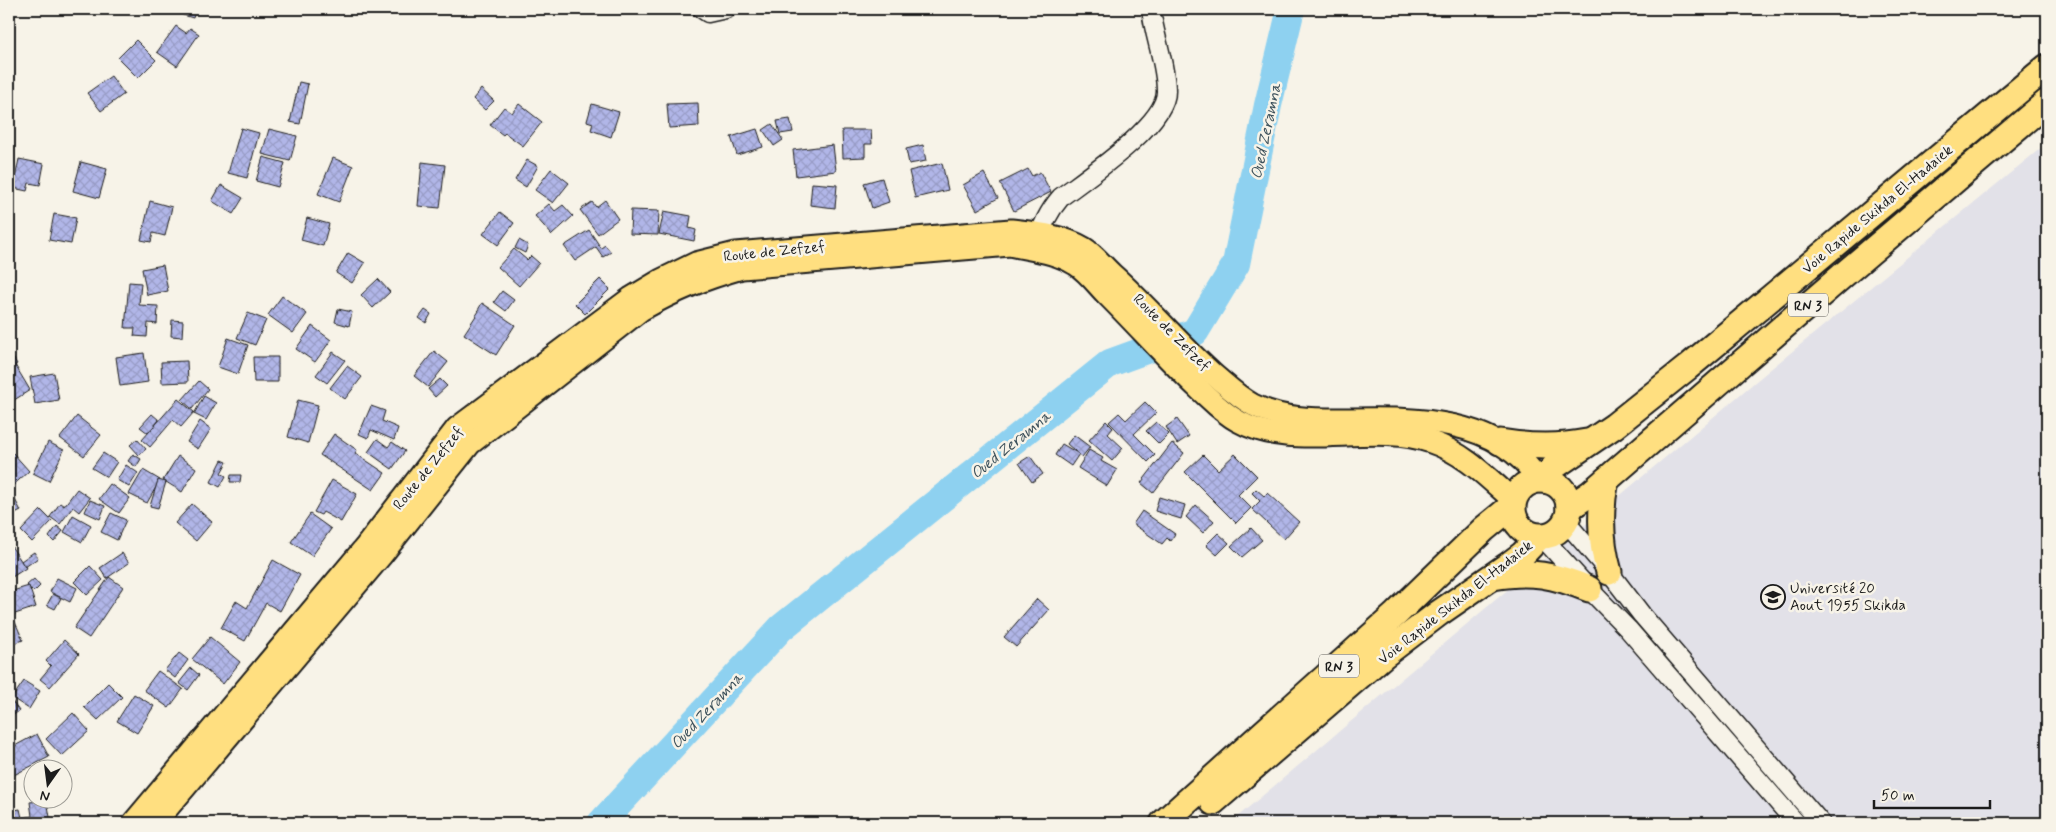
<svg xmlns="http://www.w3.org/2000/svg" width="2056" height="832" font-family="Mynerve,sans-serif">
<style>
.built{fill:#e2e1e8}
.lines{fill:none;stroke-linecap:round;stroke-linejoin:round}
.river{stroke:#8ed1f0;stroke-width:28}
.building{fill:url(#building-cross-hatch);stroke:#1c1c1c}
.minor-casing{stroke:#1c1c1c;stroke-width:21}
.major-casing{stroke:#1c1c1c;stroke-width:25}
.highway-casing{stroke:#1c1c1c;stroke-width:29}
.minor{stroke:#f7f3e8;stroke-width:18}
.major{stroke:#ffdf80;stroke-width:21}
.highway{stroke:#ffdf80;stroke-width:25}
.labels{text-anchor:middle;stroke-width:5;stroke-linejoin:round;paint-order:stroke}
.shield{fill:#f7f3e8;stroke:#5e5c59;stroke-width:1}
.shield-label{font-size:14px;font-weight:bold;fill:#1c1c1c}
.street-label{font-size:15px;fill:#1c1c1c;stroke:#f7f3e8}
.poi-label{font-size:15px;fill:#1c1c1c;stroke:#f7f3e8;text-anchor:start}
.water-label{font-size:16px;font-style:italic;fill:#3e525c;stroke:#f7f3e8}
</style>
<defs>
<pattern id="building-cross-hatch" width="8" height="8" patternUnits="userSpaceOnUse" patternTransform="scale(1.25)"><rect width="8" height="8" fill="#b1b6e8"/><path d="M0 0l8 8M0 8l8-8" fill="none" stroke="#989cc6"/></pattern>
</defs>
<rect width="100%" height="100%" fill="#f7f3e8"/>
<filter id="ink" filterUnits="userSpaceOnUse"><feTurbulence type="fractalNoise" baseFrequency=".02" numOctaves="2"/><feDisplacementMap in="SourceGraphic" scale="10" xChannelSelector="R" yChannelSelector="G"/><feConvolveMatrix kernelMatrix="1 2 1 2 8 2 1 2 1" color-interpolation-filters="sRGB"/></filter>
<g filter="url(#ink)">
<path class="built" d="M2047,143V823H1230L1767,372Z"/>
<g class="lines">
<path class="river" d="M601,823L781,628L1110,363L1195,332L1236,264L1268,105L1291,9"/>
</g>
<g class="building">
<path d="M182,9H196L193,18L180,14Z"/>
<path d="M176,26L186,33L190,28L199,34L177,66L157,52Z"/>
<path d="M136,40L156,60L138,78L118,58Z"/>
<path d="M111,76L124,94L101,111L87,93Z"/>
<path d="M299,82L308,84L300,124L290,122Z"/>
<path d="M481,89L494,101L485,110L473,99Z"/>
<path d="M698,103L699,126L669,128L667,104Z"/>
<path d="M519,104L542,122L523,146L505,133L503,135L490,125L504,107L512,113Z"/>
<path d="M592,104L619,112L611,137L591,130L593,123L587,121Z"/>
<path d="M790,119L793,132L780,134L777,121Z"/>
<path d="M772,124L783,140L774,146L763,130Z"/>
<path d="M241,128L259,133L247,178L228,173Z"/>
<path d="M269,129L297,136L290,161L262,154Z"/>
<path d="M757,129L763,147L737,155L731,137Z"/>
<path d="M842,130H871L872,144H865V157L843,158Z"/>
<path d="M833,145L836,171L796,176L793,150Z"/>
<path d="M923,145L926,161L909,164L906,149Z"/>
<path d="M263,157L285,163L278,187L256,181Z"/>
<path d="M333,158L353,166L339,202L318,194Z"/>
<path d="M19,159L44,164L40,185L29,183L27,191L13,188Z"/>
<path d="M527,160L538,166L526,187L515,180Z"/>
<path d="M81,162L107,169L99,198L73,191Z"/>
<path d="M422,162L445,165L440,208L418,206Z"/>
<path d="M942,163L948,190L915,198L909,171Z"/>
<path d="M551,169L569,183L553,203L535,190Z"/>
<path d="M1028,169L1032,176L1040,172L1051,192L1014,211L1000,183Z"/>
<path d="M984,173L998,198L977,210L963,185Z"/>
<path d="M882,178L889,202L872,208L864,183Z"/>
<path d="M812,183L837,185L835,208L810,205Z"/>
<path d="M221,185L243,198L233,214L212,201Z"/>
<path d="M605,200L618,219L598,234L580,210L592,202L596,207Z"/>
<path d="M150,201L172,207L165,236L153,233L151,242L141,240Z"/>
<path d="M549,204L555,211L563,205L573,216L552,235L535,216Z"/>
<path d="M631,210L659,211L658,235L630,234Z"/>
<path d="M664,211L691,216L689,228L696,230L694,241L659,234Z"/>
<path d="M500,212L514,223L498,245L483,234Z"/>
<path d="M54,214L76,218L71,244L49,240Z"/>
<path d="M307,218L329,224L323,246L301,240Z"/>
<path d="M589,230L601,248L605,245L611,252L603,257L596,247L575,261L564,246Z"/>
<path d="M519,240L528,245L525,253L515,248Z"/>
<path d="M514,249L527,260L531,256L539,263L519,286L498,267Z"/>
<path d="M348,253L365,263L352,283L336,273Z"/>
<path d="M163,265L168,291L147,295L142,269Z"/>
<path d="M378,279L390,292L373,308L361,295Z"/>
<path d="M600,279L610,289L585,314L575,304Z"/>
<path d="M129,282L141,283L139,305L158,306L157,324L148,323L147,337L134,336L135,328H125Z"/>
<path d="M502,291L514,300L506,311L494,302Z"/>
<path d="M282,296L307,314L293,333L268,315Z"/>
<path d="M482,303L515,325L496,355L464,334L479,311L478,310Z"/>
<path d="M338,309L352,312L349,326L335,322Z"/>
<path d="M425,310L431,314L426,323L419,318Z"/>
<path d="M248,313L266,320L255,345L237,338Z"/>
<path d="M172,320L183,321L182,337L171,336Z"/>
<path d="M312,326L331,340L315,362L296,349Z"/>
<path d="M228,338L248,345L238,374L218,367Z"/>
<path d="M9,351L17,364L15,365L30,390L11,402L9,399Z"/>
<path d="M434,351L448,362L428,387L414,376Z"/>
<path d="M333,352L345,360L327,383L316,375Z"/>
<path d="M144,353L148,382L120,386L116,357Z"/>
<path d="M253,357H278V382H254Z"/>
<path d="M187,361L188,382L162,383L161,362Z"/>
<path d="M347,366L362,377L345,399L330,388Z"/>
<path d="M54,373L59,400L35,404L30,377Z"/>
<path d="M440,379L447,386L435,397L428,389Z"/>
<path d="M199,381L208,389L192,409L182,400Z"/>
<path d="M204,396L216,403L206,420L194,414Z"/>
<path d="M178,399L194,412L181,427L173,420L150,447L142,440Z"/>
<path d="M298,400L318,405L308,443L288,437Z"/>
<path d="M1145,402L1156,413L1134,434L1155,455L1148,462L1109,422L1119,413L1126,420Z"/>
<path d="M371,406L385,411L382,421L398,428L394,440L371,430L368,438L359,434Z"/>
<path d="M152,414L159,420L148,433L140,427Z"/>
<path d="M77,416L101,435L84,456L60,438Z"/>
<path d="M1177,419L1189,436L1177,444L1166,427Z"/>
<path d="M200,421L211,429L198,449L187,442Z"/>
<path d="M1106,421L1113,428L1108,434L1123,448L1112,461L1089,440Z"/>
<path d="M1156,422L1169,434L1159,444L1146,431Z"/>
<path d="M334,434L357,450L355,453L385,473L373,490L320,455Z"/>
<path d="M1074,435L1090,447L1082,457L1067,444Z"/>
<path d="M137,439L146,449L139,455L130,445Z"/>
<path d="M377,439L388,447L392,442L405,451L392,469L368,452Z"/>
<path d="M48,442L64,450L49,481L33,473Z"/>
<path d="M1172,443L1184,453L1153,493L1141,483Z"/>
<path d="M1062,444L1079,454L1071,466L1055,455Z"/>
<path d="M1089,450L1103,458L1101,461L1117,470L1107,486L1078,468Z"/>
<path d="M13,453L29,471L9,489V456Z"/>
<path d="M103,453L117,462L107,477L92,468Z"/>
<path d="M133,454L141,459L136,467L128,461Z"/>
<path d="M1235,454L1257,476L1238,495L1251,508L1236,523L1185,472L1203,455L1218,470Z"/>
<path d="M178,456L196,468L182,492L163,480Z"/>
<path d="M1030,456L1043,474L1032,482L1019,463Z"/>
<path d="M222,460L227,462L221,473L226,476L220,487L211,482Z"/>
<path d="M126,465L138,473L129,487L117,480Z"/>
<path d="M143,470L160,480L147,503L129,494Z"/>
<path d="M231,475H241L240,482H230Z"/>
<path d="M158,480L166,482L158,508L150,506Z"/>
<path d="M332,480L357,494L341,522L323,512L321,515L314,512Z"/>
<path d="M110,484L130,498L119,513L99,499Z"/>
<path d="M9,488L21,511L9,517Z"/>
<path d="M77,489L90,498L79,512L73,507L60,524L50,517L60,503L64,506Z"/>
<path d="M1256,489L1264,496L1267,493L1299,522L1284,539L1252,509L1260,501L1252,493Z"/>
<path d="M1159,497L1185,505L1181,519L1155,511Z"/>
<path d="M90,500L105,506L100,519L85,512Z"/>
<path d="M192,504L212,522L196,541L175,523Z"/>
<path d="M1196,505L1214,521L1203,533L1186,517Z"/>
<path d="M41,510L52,521L32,542L21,531Z"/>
<path d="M1142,511L1175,534L1170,541L1167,538L1162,544L1133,524Z"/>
<path d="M111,513L126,520L117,540L101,532Z"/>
<path d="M310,514L331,529L312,556L291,542Z"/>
<path d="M73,515L91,525L82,542L64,532Z"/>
<path d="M57,526L63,531L54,542L49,537Z"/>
<path d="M1251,528L1262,540L1242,557L1231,546Z"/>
<path d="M1218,533L1229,543L1217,555L1206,545Z"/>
<path d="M11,546L26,568L12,577L9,571V548Z"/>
<path d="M34,552L38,558L25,567L21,561Z"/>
<path d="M122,553L129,563L107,578L100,568Z"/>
<path d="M273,560L300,575L280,611L266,603L245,641L221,628L236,601L247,608Z"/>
<path d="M90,566L103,580L87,595L74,582Z"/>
<path d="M109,577L123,587L89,638L74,628Z"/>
<path d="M57,578L77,588L70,602L50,592Z"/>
<path d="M34,579L40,586L34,592L27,585Z"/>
<path d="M29,586L36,607L9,616V592Z"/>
<path d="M53,594L61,598L55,609L47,605Z"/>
<path d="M1037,599L1049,610L1016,647L1004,637Z"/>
<path d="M15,622L23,640L9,646V624Z"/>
<path d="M210,637L240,662L223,684L192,659Z"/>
<path d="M64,640L79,654L50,687L40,679L51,666L46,661Z"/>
<path d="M179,653L188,660L175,678L165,670Z"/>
<path d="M191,668L199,675L188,690L179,683Z"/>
<path d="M158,671L183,689L169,708L144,690Z"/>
<path d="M24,681L40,691L29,709L12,698Z"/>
<path d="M108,683L122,697L98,720L84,707Z"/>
<path d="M134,694L154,706L137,733L117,721Z"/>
<path d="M9,697L19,711L9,718Z"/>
<path d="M73,713L89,731L62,756L46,739Z"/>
<path d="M37,734L49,757L10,777L9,760L11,759L9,749Z"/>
<path d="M47,800L51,823H9V811L20,809L22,818L32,816L30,802Z"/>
</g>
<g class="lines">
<defs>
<g id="minor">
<path d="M702,9L708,13L726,9"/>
<path d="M1037,245C1041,226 1048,212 1061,197C1086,178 1167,124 1166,91C1166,64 1154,36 1151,9"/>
<path d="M1566,522L1609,572L1642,615L1821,823"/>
<path d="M1542,537L1589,589L1628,629L1796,823"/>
</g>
<g id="major">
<path d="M133,823L366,546L457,428L631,298L661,280L696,263L736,253L1011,230C1036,233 1062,235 1084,248C1094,254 1103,266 1112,274C1148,306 1178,343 1214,375C1227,386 1238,397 1253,405C1284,420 1316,419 1349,419C1417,418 1496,417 1539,480"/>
<path d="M155,823L381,556L470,444L641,310C676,290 704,279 742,268L1010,245C1032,250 1056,252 1075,264C1087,271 1098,286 1108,296C1139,327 1168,360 1200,390C1212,401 1223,413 1238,421C1294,453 1371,421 1431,442C1464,453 1487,477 1513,500"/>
</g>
<g id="highway">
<path d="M1500,442C1530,447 1557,448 1587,442"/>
<circle cx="1541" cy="508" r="28"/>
<path d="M1543,480L1555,466L1614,426L1688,367L2047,67"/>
<path d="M1606,480C1599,512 1600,541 1609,572"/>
<path d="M1569,508L1591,493L1842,276L2047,102"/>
<path d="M1493,577C1531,570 1554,575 1589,589"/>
<path d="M1213,802L1384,655L1439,613L1507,566L1523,554L1539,537"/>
<path d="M1163,823L1396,614L1484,529L1512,506"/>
</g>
</defs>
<use href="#minor" class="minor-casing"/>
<use href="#major" class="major-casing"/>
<use href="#highway" class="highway-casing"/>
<use href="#minor" class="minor"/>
<use href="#major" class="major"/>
<use href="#highway" class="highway"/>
</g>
</g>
<defs>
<symbol id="university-ring" viewBox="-11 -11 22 22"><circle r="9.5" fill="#f7f3e8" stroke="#1c1c1c" stroke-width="1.5"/><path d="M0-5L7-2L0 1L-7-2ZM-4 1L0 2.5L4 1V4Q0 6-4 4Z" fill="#1c1c1c"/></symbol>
</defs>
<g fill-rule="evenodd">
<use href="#university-ring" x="1759" y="583" width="28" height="28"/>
</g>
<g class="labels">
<g class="shield">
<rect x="1788" y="293.5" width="40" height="23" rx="4"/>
<rect x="1319" y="654.5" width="40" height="23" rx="4"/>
</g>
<g class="shield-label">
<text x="1808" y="310">RN 3</text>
<text x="1339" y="671">RN 3</text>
</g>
<g class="street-label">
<text transform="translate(1877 209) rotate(-40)" y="5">Voie Rapide Skikda El-Hadaiek</text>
<text transform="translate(774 251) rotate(-6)" y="5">Route de Zefzef</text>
<text transform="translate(1172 332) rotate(45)" y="5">Route de Zefzef</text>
<text transform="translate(428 468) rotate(-51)" y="5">Route de Zefzef</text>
<text transform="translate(1455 602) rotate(-38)" y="5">Voie Rapide Skikda El-Hadaiek</text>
</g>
<g class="poi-label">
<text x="1790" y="593">Université 20<tspan x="1790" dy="17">Aout 1955 Skikda</tspan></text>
</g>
<g class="water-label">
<text transform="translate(1265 131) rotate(-78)" y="6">Oued Zeramna</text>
<text transform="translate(1010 444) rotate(-39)" y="6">Oued Zeramna</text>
<text transform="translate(706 710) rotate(-47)" y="6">Oued Zeramna</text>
</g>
</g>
<rect width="2056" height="832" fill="none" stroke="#f7f3e8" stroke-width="30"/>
<rect x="15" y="15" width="2026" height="802" fill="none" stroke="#1c1c1c" stroke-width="2" filter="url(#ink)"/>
<g transform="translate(48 784) rotate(194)"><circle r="24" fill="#f7f3e8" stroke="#9f9d96"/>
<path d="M0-4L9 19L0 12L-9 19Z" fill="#1c1c1c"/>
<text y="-8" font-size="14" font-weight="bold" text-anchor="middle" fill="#1c1c1c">N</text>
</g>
<path d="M1874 800v8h116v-8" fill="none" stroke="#1c1c1c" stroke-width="2.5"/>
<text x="1881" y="800" font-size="15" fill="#1c1c1c" stroke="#f7f3e8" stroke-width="4" paint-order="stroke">50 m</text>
</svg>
